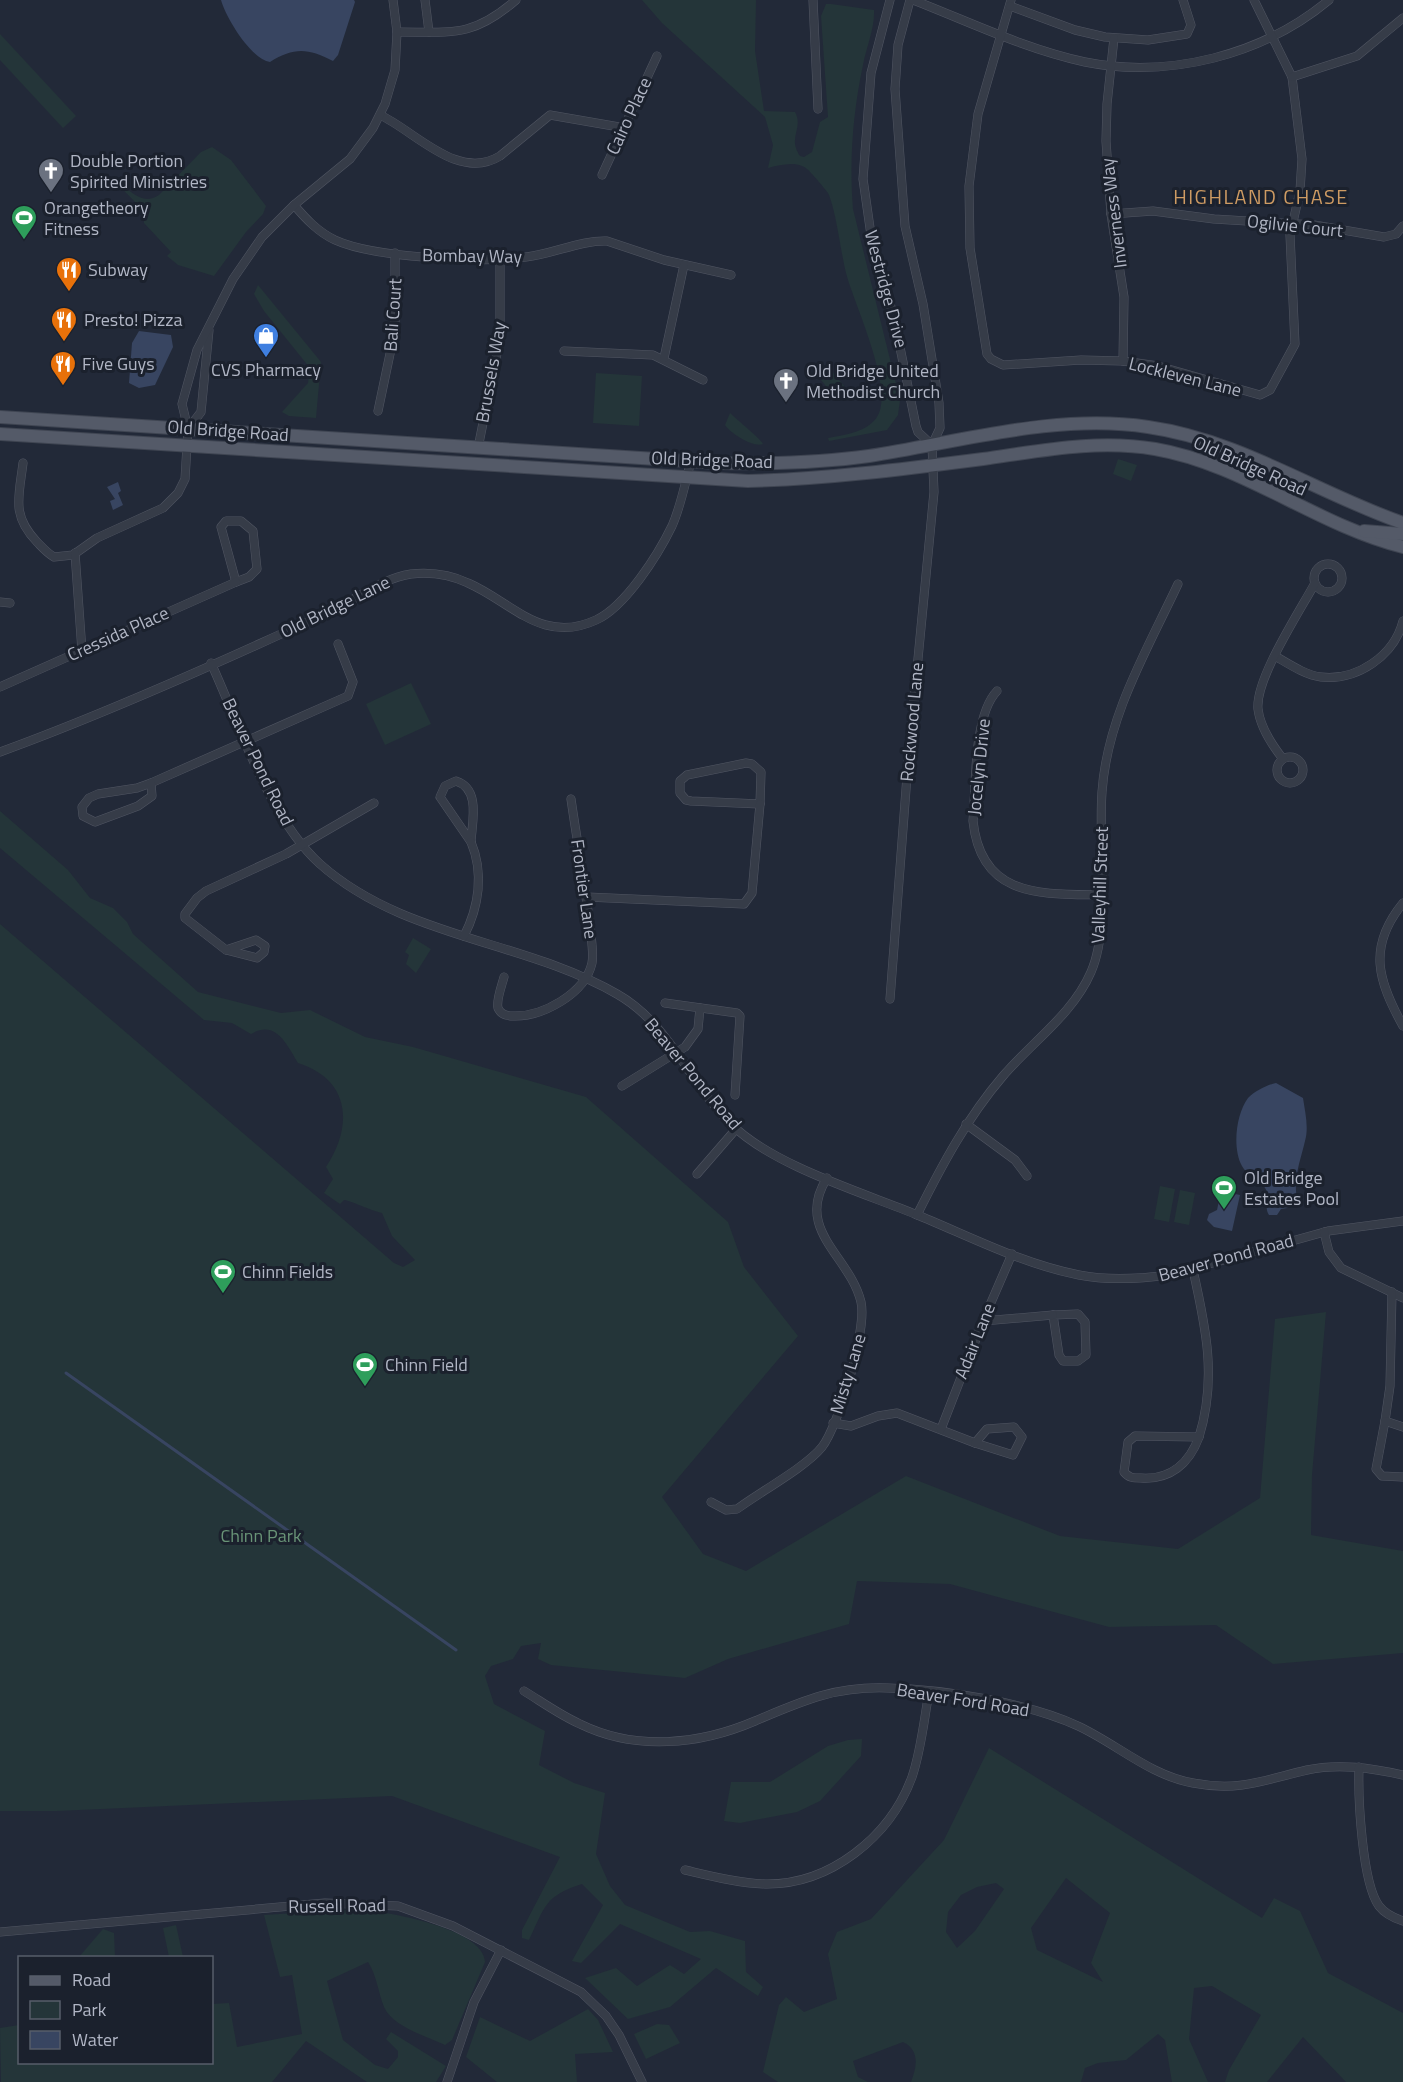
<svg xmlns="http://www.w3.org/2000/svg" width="1403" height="2082" font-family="'Titillium Web',sans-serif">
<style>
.green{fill:#243539;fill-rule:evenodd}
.water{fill:#384561}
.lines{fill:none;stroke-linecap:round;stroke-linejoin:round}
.stream{stroke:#384561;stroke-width:3}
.minor-casing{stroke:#515663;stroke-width:9}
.primary-casing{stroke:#3f4552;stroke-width:14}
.minor{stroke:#363c48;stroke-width:8}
.primary{stroke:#545a68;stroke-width:12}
.labels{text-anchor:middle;stroke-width:6;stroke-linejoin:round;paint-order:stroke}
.street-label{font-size:18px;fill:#b1b6c5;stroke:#1b212d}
.poi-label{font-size:18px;fill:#b1b6c5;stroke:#1b212d;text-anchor:start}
.park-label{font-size:18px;fill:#699477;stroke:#1b212d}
.neighbourhood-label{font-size:20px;letter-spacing:1.5px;fill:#ce9b63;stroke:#1b212d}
</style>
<rect width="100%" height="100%" fill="#222938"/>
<g class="green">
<path d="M642,0H756L755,51L764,111L795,112C804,129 787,137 800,156L804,157L812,152L820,122L828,117L821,16L826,4H831L874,10C875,28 866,48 863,65C853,112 849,161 853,209L900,400L898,415L887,430L829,441L828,438C845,435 867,432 877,417C895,389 854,304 846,273C841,253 836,210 828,193C826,190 814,176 811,173C800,159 782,165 768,168L773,145L765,117L662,23Z"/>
<path d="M0,34L76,116L63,128L0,60Z"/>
<path d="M212,147L231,160L266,206L263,214L246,232L214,276L178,265L167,256L171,252L144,223C144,205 130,199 120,186L122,184C133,194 144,205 159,195L201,152Z"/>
<path d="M258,285L321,362L316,418L289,416L282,412L308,383L310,368L264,311L254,294Z"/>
<path d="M832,371L849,392L838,401L821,380Z"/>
<path d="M596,373L642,376L639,426L593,423Z"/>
<path d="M730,413C736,419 762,440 763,444C754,448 731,434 725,425Z"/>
<path d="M1118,459L1137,465L1131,481L1113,474Z"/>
<path d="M411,683L431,724L385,745L366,704Z"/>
<path d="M0,811L68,870L90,898L113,908L127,922L133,934L198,992L281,1013L310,1010L365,1037L413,1047L586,1097L728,1222L744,1267L798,1336L662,1497L703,1554L746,1571L906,1476L1060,1536L1178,1549L1260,1498L1275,1319L1326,1312L1312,1475L1311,1535L1403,1551V1653L1273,1664L1216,1625L1109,1627L950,1584L857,1581L849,1624L728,1659L685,1678L551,1665L538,1659L541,1643L521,1646L513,1659L491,1666L485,1676L494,1704L545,1731L539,1765L574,1783L605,1793L596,1854L610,1886L625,1905L690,1932L710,1931L745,1941L746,1972L763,1987L758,1996L716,1968L670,2007L628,2019L585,1978L616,1968L637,1986L670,1965L684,1974L701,1959L620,1924L581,1963L572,1961L603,1905L582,1884C544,1896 545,1907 529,1940L522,1938V1930L560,1857L392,1796L57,1811H0V924L394,1263L403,1267L415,1260L392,1236L382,1213C372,1211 349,1200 344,1200L340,1204L324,1193L333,1179L326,1167C353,1126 351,1080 298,1063C287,1045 276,1019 251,1034L232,1023L204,1020L0,848Z"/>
<path d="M413,938L431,949L416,973L406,964L409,955L405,952Z"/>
<path d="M1160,1186L1175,1189L1169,1222L1154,1219Z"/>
<path d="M1180,1190L1195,1193L1189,1225L1174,1222Z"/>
<path d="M862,1739L861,1756L820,1801L797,1812L740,1823L724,1821L731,1782H770L828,1746L848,1740Z"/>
<path d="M989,1748L1262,1918L1274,1898L1300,1911L1328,1973L1403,2013V2082H1346L1303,2037L1267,2082H1225L1229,2070L1261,2015L1212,1986L1194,1988L1189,2039L1208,2082H1172L1165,2040L1158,2034L1126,2060L1098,2063L1085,2068L1081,2082H911C917,2067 920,2050 903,2042L853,2061L858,2077L868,2082H778L763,2072L779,2005L786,1997L804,2012L837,1999L828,1954L837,1932L871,1919L944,1840ZM1066,1878L1110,1913L1091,1963L1103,1982L1037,1950L1031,1928ZM996,1883L1004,1889L975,1931L957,1948L946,1932L948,1912L961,1895L977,1887Z"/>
<path d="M359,1909C387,1912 484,1928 485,1962L452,2040L445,2045C426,2036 393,2027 384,2007C378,1992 377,1976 368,1962L327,1981L343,2040L375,2065L388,2069L398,2057V2051L386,2039L391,2032L446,2066L436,2082H367L306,2041L272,2082H1L0,2028L19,2025L20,2062H212V2004L229,2003L237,2047L302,2034L292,1975L280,1977L264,1915Z"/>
<path d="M176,1925L183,1957H169L163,1928Z"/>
<path d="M103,1929L114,1933L115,1957H79Z"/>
<path d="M588,2009L598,2020L613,2052L575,2054L577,2082H497L466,2057L480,2017L530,2041Z"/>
<path d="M657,2024L669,2025L680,2043L646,2059L634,2034Z"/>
</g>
<g class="water">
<path d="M221,0H354L355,2L338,55L333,61C308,48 294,47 270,62C251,59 226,18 221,0Z"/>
<path d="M139,331L171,335L173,347L155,385L139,388L129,383L132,343Z"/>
<path d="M118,482L121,491L118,493L123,505L113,510L110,501L115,499L107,487Z"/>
<path d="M1276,1083L1303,1098C1305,1112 1309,1127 1305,1141C1300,1163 1292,1180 1298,1203L1294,1207L1281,1209L1277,1215H1269C1264,1207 1269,1201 1267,1192C1263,1180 1247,1176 1242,1166C1232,1148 1236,1114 1248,1098C1255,1091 1267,1085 1276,1083Z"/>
<path d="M1221,1191L1240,1195L1232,1231L1214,1227L1207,1220L1209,1214L1217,1210Z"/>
</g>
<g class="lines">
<path class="stream" d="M66,1373L456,1650"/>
<defs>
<g id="minor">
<path d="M425,0L429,32"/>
<path d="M813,0L818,109"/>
<path d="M890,0L871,73L863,179L871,235L894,318L916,426L918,432L932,445"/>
<path d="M910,0L898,45L895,89L905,226L923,304L939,403L940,428L932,445"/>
<path d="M913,0C970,22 1025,49 1085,62C1169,79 1263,55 1329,0"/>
<path d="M1011,0L978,114L969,186L970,248L987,354L991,359L1003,365L1081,360L1123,361L1158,366L1260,395L1270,390L1295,344L1290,235L1300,191L1302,159L1292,77L1254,0"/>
<path d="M1010,6L1075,30L1105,37L1148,40L1187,34L1191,25L1183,0"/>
<path d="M397,32C452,32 472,38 516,0"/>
<path d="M1114,38L1107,104L1106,141L1111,214L1124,297L1123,361"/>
<path d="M1292,77L1357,56L1403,18"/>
<path d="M380,115C415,131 458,182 500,156L550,115L625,128"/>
<path d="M602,175L657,56"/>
<path d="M294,205C306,219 318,232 335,240C374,258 484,263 526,257C553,254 581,240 607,241L664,260L731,275"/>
<path d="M1111,214L1153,211L1214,219L1314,225L1384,237L1396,234L1403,226"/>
<path d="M564,351L653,355L703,380"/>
<path d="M664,358L684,265"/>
<path d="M378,411L395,330V253"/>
<path d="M188,429L201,412L209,330"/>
<path d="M478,448L500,338V259"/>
<path d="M23,463C19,497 11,515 37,542C42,547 47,553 54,557L73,555L97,538L163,508L178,493L185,479L188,429L182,404L197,350L233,279L262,237L294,205L350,159L373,128L385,104L395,70L397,32L393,0"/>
<path d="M226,521H241L253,531L257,569L249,577L236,582L221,527Z"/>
<path d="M75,553L82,651"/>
<circle cx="1328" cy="578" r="14"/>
<path d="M0,602L10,603"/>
<path d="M1275,656C1289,664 1305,675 1321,677C1357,681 1394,656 1403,621"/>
<path d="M211,663C240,726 269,818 320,864C403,938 523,940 617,994C670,1024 689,1083 731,1124C772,1165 861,1192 915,1214C969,1236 1022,1264 1079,1275C1109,1281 1139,1279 1169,1275L1328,1231L1403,1221"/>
<path d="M0,687L236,582"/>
<path d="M997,691C973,716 976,787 973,821C981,898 1041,894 1101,895"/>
<path d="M0,752C99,716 196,673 292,629C307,622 322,616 337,608C361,596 384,578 411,574C430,572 451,575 468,583C512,602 542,645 596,620C625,607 658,555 672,526C681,506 685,483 691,461"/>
<circle cx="1290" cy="770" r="13"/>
<path d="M1283,759C1272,745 1260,726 1258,709C1255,679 1300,611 1315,583"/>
<path d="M746,763L752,764L761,772L760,804L691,801L686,800L680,793V781L687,775Z"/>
<path d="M456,781C481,789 472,822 471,842L440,797L445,786Z"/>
<path d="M151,783L348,696L353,682L338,644"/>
<path d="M151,783L152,796L138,806L95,822L83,816L82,807L89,798L98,794L137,788Z"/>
<path d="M587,897L744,904L752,893L760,804"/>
<path d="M1403,903C1367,947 1378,981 1403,1026"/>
<path d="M464,936C479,907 484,873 471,842"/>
<path d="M256,940L265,946L264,952L257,958L226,950Z"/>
<path d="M226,950L185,918V914L197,898L206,891L286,854L374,803"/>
<path d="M504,977C502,985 496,1000 498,1008C501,1015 507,1016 513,1016C542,1017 585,994 592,963C594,952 591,938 590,927C585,884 577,841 571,799"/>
<path d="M890,999L908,763L934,492L932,445"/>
<path d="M665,1003L737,1013L740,1016L735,1095"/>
<path d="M622,1086L685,1047L698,1029L700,1008"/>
<path d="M966,1124L1015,1160L1027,1176"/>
<path d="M697,1174L736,1129"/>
<path d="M917,1215C942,1165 967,1118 1003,1076C1032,1042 1073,1014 1091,972C1111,927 1098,844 1102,792C1107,717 1147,650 1178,584"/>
<path d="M1324,1232L1329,1252L1341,1268L1403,1298"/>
<path d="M1193,1270C1206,1328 1217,1379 1199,1437"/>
<path d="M1078,1314L1085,1322L1086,1355L1078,1361H1063L1059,1355L1053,1315Z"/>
<path d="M983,1321L1053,1315"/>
<path d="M1385,1421L1390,1386L1392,1292"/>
<path d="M833,1423L851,1426L878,1416L897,1413L975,1443"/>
<path d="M1014,1427L1022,1437L1013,1455L975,1443L987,1429Z"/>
<path d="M1403,1427L1385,1421L1376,1469L1382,1476L1403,1477"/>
<path d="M941,1429L983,1321L1012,1254"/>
<path d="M1135,1436L1199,1437C1189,1464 1170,1480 1141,1478C1133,1478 1129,1478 1124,1472L1128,1442Z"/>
<path d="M711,1502L726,1510L737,1509C760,1492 806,1467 822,1447C839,1425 867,1329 861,1302C850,1256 794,1230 827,1178"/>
<path d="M524,1691C542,1702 560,1715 580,1724C635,1751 699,1745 755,1721C802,1701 835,1686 888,1688C942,1689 1029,1703 1078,1726C1117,1744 1149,1775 1193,1783C1239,1792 1264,1780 1307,1770C1339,1763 1371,1768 1403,1775"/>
<path d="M1359,1767C1358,1798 1362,1883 1379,1906C1385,1914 1394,1918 1403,1921"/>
<path d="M685,1870C711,1876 738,1883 765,1884C830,1885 890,1837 912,1777C921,1751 924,1720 929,1692"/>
<path d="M0,1932L325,1903L398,1906L453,1926L581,1992L606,2016L619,2035L642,2082"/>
<path d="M447,2082L474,2002L501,1950"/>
</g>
<g id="primary">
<path d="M0,417L719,463C769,464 819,463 869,456C960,442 1056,413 1148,427C1240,440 1317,493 1403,523"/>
<path d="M0,434L748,481C827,479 905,469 983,459C1040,451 1097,439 1155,449C1243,464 1316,525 1403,547"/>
<path d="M1364,531L1403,534"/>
</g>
</defs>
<use href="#minor" class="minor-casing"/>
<use href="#primary" class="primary-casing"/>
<use href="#minor" class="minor"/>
<use href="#primary" class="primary"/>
</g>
<defs>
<symbol id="church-pin" viewBox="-11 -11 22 30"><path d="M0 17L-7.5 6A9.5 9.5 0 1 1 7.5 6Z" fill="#6b7280" stroke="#1b212d"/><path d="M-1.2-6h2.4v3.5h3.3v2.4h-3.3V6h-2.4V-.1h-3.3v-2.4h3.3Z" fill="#fff"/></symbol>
<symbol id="stadium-pin" viewBox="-11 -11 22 30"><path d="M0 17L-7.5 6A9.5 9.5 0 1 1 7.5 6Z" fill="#2e9e5b" stroke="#1b212d"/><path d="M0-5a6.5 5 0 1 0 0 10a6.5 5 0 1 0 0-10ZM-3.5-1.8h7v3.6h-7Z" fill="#fff"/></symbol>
<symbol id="restaurant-pin" viewBox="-11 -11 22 30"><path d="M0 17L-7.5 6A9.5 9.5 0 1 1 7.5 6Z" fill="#e8710a" stroke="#1b212d"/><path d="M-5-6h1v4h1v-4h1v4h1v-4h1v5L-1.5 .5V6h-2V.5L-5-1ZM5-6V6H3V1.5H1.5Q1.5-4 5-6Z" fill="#fff"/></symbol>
<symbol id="shop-pin" viewBox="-11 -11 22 30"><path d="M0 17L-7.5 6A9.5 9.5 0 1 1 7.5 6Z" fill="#3f7fe0" stroke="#1b212d"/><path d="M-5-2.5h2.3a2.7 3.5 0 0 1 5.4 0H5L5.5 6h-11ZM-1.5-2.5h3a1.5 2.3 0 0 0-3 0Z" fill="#fff"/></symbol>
</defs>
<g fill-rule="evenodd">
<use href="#church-pin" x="36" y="156" width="30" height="40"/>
<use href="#stadium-pin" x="9" y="203" width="30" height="40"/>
<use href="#restaurant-pin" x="54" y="255" width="30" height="40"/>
<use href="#restaurant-pin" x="49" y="305" width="30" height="40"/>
<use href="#shop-pin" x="251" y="321" width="30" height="40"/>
<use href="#restaurant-pin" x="48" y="349" width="30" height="40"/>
<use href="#church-pin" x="771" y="366" width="30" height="40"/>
<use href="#stadium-pin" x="1209" y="1173" width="30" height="40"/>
<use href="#stadium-pin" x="208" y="1257" width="30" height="40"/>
<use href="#stadium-pin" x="350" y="1350" width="30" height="40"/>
</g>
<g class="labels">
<g class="street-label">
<text transform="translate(629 116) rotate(-65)" y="6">Cairo Place</text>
<text transform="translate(1114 213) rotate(-97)" y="6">Inverness Way</text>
<text transform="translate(1295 226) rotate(6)" y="6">Ogilvie Court</text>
<text transform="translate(472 256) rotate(1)" y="6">Bombay Way</text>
<text transform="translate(886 289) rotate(75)" y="6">Westridge Drive</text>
<text transform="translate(393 315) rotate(-86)" y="6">Bali Court</text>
<text transform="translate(491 372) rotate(-80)" y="6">Brussels Way</text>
<text transform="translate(1185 377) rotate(14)" y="6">Lockleven Lane</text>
<text transform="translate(228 431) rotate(4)" y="6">Old Bridge Road</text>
<text transform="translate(712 460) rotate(2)" y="6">Old Bridge Road</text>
<text transform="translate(1250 466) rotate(24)" y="6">Old Bridge Road</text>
<text transform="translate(335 607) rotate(-26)" y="6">Old Bridge Lane</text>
<text transform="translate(118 634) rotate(-24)" y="6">Cressida Place</text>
<text transform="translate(912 722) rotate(-85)" y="6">Rockwood Lane</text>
<text transform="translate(258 762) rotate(64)" y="6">Beaver Pond Road</text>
<text transform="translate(979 767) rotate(-84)" y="6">Jocelyn Drive</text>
<text transform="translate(1100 885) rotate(-88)" y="6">Valleyhill Street</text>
<text transform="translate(584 889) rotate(82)" y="6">Frontier Lane</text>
<text transform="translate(693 1074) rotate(50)" y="6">Beaver Pond Road</text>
<text transform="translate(1226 1258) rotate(-15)" y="6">Beaver Pond Road</text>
<text transform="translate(975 1341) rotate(-68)" y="6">Adair Lane</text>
<text transform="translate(848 1374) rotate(-73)" y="6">Misty Lane</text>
<text transform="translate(963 1700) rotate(9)" y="6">Beaver Ford Road</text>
<text transform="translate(337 1906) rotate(-1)" y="6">Russell Road</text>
</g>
<g class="poi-label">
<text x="70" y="167">Double Portion<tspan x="70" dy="21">Spirited Ministries</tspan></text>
<text x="44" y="214">Orangetheory<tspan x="44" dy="21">Fitness</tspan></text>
<text x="88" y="276">Subway</text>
<text x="84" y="326">Presto! Pizza</text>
<text x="82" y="370">Five Guys</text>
<text x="266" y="376" text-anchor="middle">CVS Pharmacy</text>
<text x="806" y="377">Old Bridge United<tspan x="806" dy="21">Methodist Church</tspan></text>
<text x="1244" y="1184">Old Bridge<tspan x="1244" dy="21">Estates Pool</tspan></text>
<text x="242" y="1278">Chinn Fields</text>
<text x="385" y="1371">Chinn Field</text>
</g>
<g class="park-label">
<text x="261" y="1542">Chinn Park</text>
</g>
<g class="neighbourhood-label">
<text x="1261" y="204">HIGHLAND CHASE</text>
</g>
</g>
<rect x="18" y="1956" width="195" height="108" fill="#1b212d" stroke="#575d6a" stroke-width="1.5"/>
<rect x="30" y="1976" width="30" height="9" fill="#545a68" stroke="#575d6a" stroke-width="1.5"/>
<text x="72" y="1986" font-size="18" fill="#b1b6c5">Road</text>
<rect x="30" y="2001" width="30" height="18" fill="#243539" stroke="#575d6a" stroke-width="1.5"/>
<text x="72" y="2016" font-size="18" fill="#b1b6c5">Park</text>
<rect x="30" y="2031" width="30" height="18" fill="#384561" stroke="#575d6a" stroke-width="1.5"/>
<text x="72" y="2046" font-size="18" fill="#b1b6c5">Water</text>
</svg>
